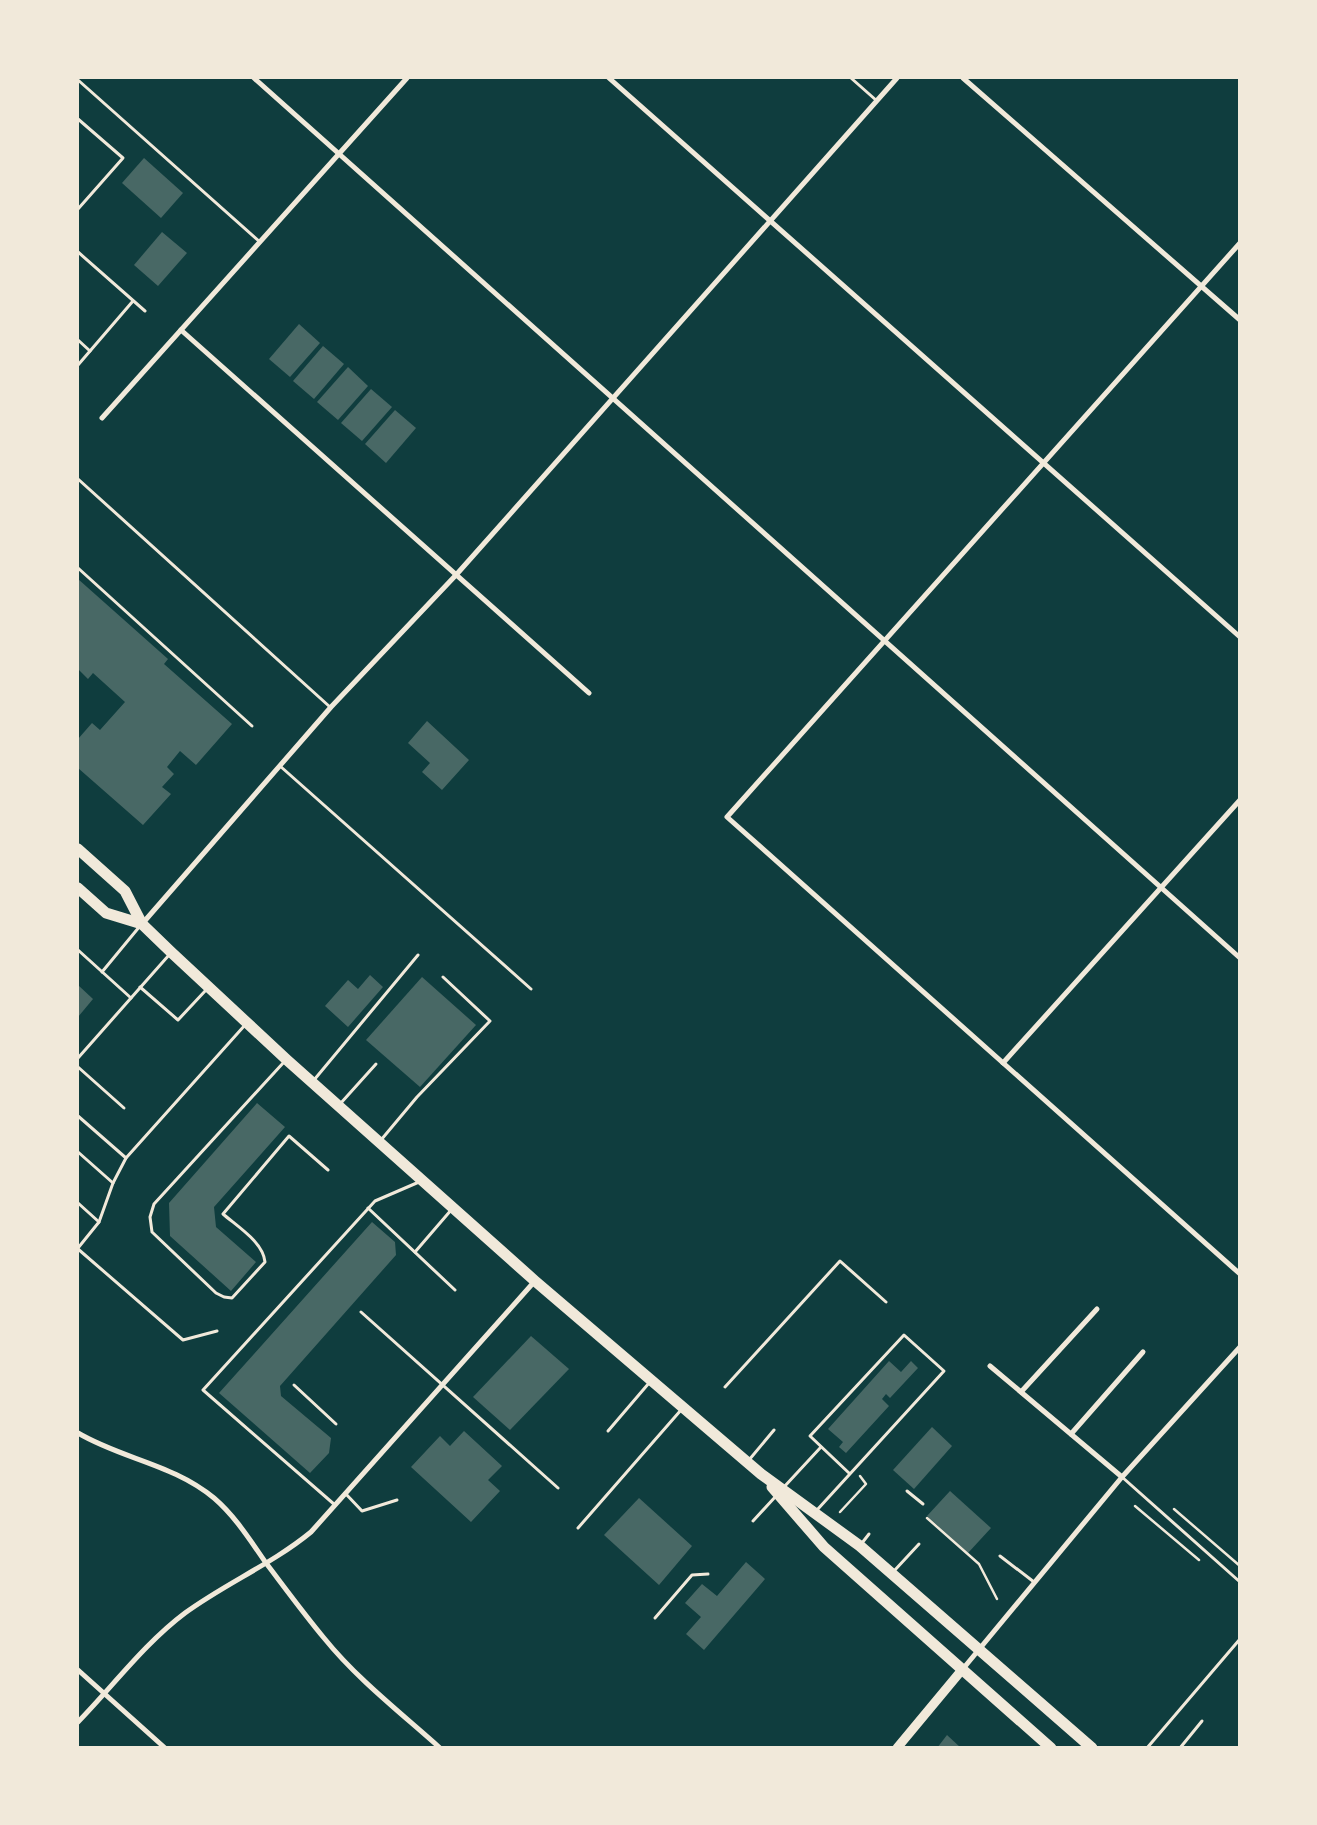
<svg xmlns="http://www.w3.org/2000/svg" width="1317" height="1825" font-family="Merriweather,serif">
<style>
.building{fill:#486865}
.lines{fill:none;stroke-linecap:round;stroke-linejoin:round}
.path{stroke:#f1e9da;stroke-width:2.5}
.service{stroke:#f1e9da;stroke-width:3}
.minor{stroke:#f1e9da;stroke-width:5}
.tertiary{stroke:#f1e9da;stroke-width:9}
.primary{stroke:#f1e9da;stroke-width:11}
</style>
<rect width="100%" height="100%" fill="#0f3d3e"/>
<g class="building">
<path d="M144,158L183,193L161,218L122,183Z"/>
<path d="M162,232L187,253L158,286L134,265Z"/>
<path d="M299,324L320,343L290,377L269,359Z"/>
<path d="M323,346L344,364L314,399L293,381Z"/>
<path d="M348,367L368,386L338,420L317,402Z"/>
<path d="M371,389L392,407L362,441L341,423Z"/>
<path d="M395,410L416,428L386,463L365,444Z"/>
<path d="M78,579L168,659L164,664L232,724L196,765L180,751L167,767L174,774L162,787L171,794L143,825L78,768V739L92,723L100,730L125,702L93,673L88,679L78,669Z"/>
<path d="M427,721L469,760L442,790L422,772L430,763L408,743Z"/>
<path d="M370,975L383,987L348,1027L325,1006L348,980L358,989Z"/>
<path d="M422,977L476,1025L420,1087L366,1040Z"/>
<path d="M78,985L93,999L78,1017Z"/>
<path d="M257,1103L285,1127L214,1207L216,1227L256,1262L231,1291L170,1236L169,1203Z"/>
<path d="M372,1222L395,1242L396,1255L280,1386L281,1396L331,1438L329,1453L310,1473L219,1393Z"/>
<path d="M531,1336L569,1369L510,1430L473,1397Z"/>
<path d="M889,1361L901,1372L911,1361L918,1368L890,1398L886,1394L882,1399L889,1406L846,1453L839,1447L843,1442L828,1429Z"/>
<path d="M932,1427L952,1446L914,1489L893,1470Z"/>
<path d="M464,1431L502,1466L488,1480L500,1491L471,1522L411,1467L440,1436L450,1446Z"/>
<path d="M950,1491L991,1528L968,1553L927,1516Z"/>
<path d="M639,1498L692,1546L659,1585L604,1535Z"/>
<path d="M746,1562L765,1579L704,1650L686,1634L701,1617L685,1603L702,1584L717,1596Z"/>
<path d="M947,1735L961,1748H937Z"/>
</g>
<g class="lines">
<g class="path">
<path d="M1135,1506L1199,1560"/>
<path d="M1174,1509L1240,1566"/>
<path d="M840,1512L866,1484L860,1476"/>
<path d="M927,1518L979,1564L997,1599"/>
</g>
<g class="service">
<path d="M851,78L877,101"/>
<path d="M78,80L260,242"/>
<path d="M78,119L123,158L78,209"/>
<path d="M78,252L145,311"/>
<path d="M78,340L90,351"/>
<path d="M78,365L133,301"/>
<path d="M78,479L330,707"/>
<path d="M78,568L252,726"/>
<path d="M280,766L531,989"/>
<path d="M78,950L131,998"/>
<path d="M102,972L140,926"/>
<path d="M140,987L178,1020L206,990"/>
<path d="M78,1058L169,955"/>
<path d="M284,1062L154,1204L150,1217L152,1232L216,1293L224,1297L232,1298L265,1262C263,1242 238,1227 223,1214L289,1136L328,1170"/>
<path d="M78,1067L124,1108"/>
<path d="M314,1080L418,955"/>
<path d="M340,1104L376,1064"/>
<path d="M78,1116L126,1158"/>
<path d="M381,1140L417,1097L490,1021L443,977"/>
<path d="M78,1152L113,1183"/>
<path d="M78,1203L99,1222"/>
<path d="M368,1208L455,1290"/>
<path d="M78,1248L99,1222L113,1183L126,1158L245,1025"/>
<path d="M78,1249L183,1340L217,1331"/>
<path d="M415,1252L452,1209"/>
<path d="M361,1312L558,1488"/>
<path d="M294,1385L336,1424"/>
<path d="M725,1387L840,1261L886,1302"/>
<path d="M608,1431L649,1383"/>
<path d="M749,1460L774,1430"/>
<path d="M1122,1477L1240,1582"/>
<path d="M784,1487L821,1447"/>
<path d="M907,1491L923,1504"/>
<path d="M345,1493L362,1511L397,1500"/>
<path d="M335,1505L203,1390L375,1201L419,1182"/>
<path d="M817,1510L944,1371L904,1335L810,1436L850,1474"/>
<path d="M753,1521L776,1496"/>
<path d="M578,1528L681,1410"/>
<path d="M862,1543L869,1534"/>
<path d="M1000,1556L1034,1582"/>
<path d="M894,1571L919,1544"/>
<path d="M655,1618L692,1575L708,1574"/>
<path d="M1147,1748L1240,1639"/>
<path d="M1180,1748L1202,1721"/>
</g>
<g class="minor">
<path d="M254,78L1240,958"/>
<path d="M609,78L1240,637"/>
<path d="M963,78L1240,320"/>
<path d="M1240,243L727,817L1240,1274"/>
<path d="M181,330L589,693"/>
<path d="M102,418L407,78"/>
<path d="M142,924L331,707L456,575L897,78"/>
<path d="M1003,1063L1240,800"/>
<path d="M990,1366L1122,1477"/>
<path d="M1021,1392L1097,1309"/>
<path d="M78,1433C122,1459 173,1464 214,1498C235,1516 250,1540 266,1563C285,1588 304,1614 324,1638C357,1679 401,1713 440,1748"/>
<path d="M1071,1434L1143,1352"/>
<path d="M78,1670L165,1748"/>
<path d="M962,1670L1122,1477L1240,1347"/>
<path d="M78,1722C113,1686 145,1643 185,1613C226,1583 272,1564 311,1532L534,1282"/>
</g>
<path class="tertiary" d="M897,1748L961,1671"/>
<g class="primary">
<path d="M78,849L125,891L142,924L171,952L287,1060L535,1281L761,1474L860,1546L1092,1748"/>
<path d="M78,888L106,913L142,924"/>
<path d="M772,1487L824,1547L1051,1748"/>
</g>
</g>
<rect width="1317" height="1825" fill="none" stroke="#f1e9da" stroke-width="158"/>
</svg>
